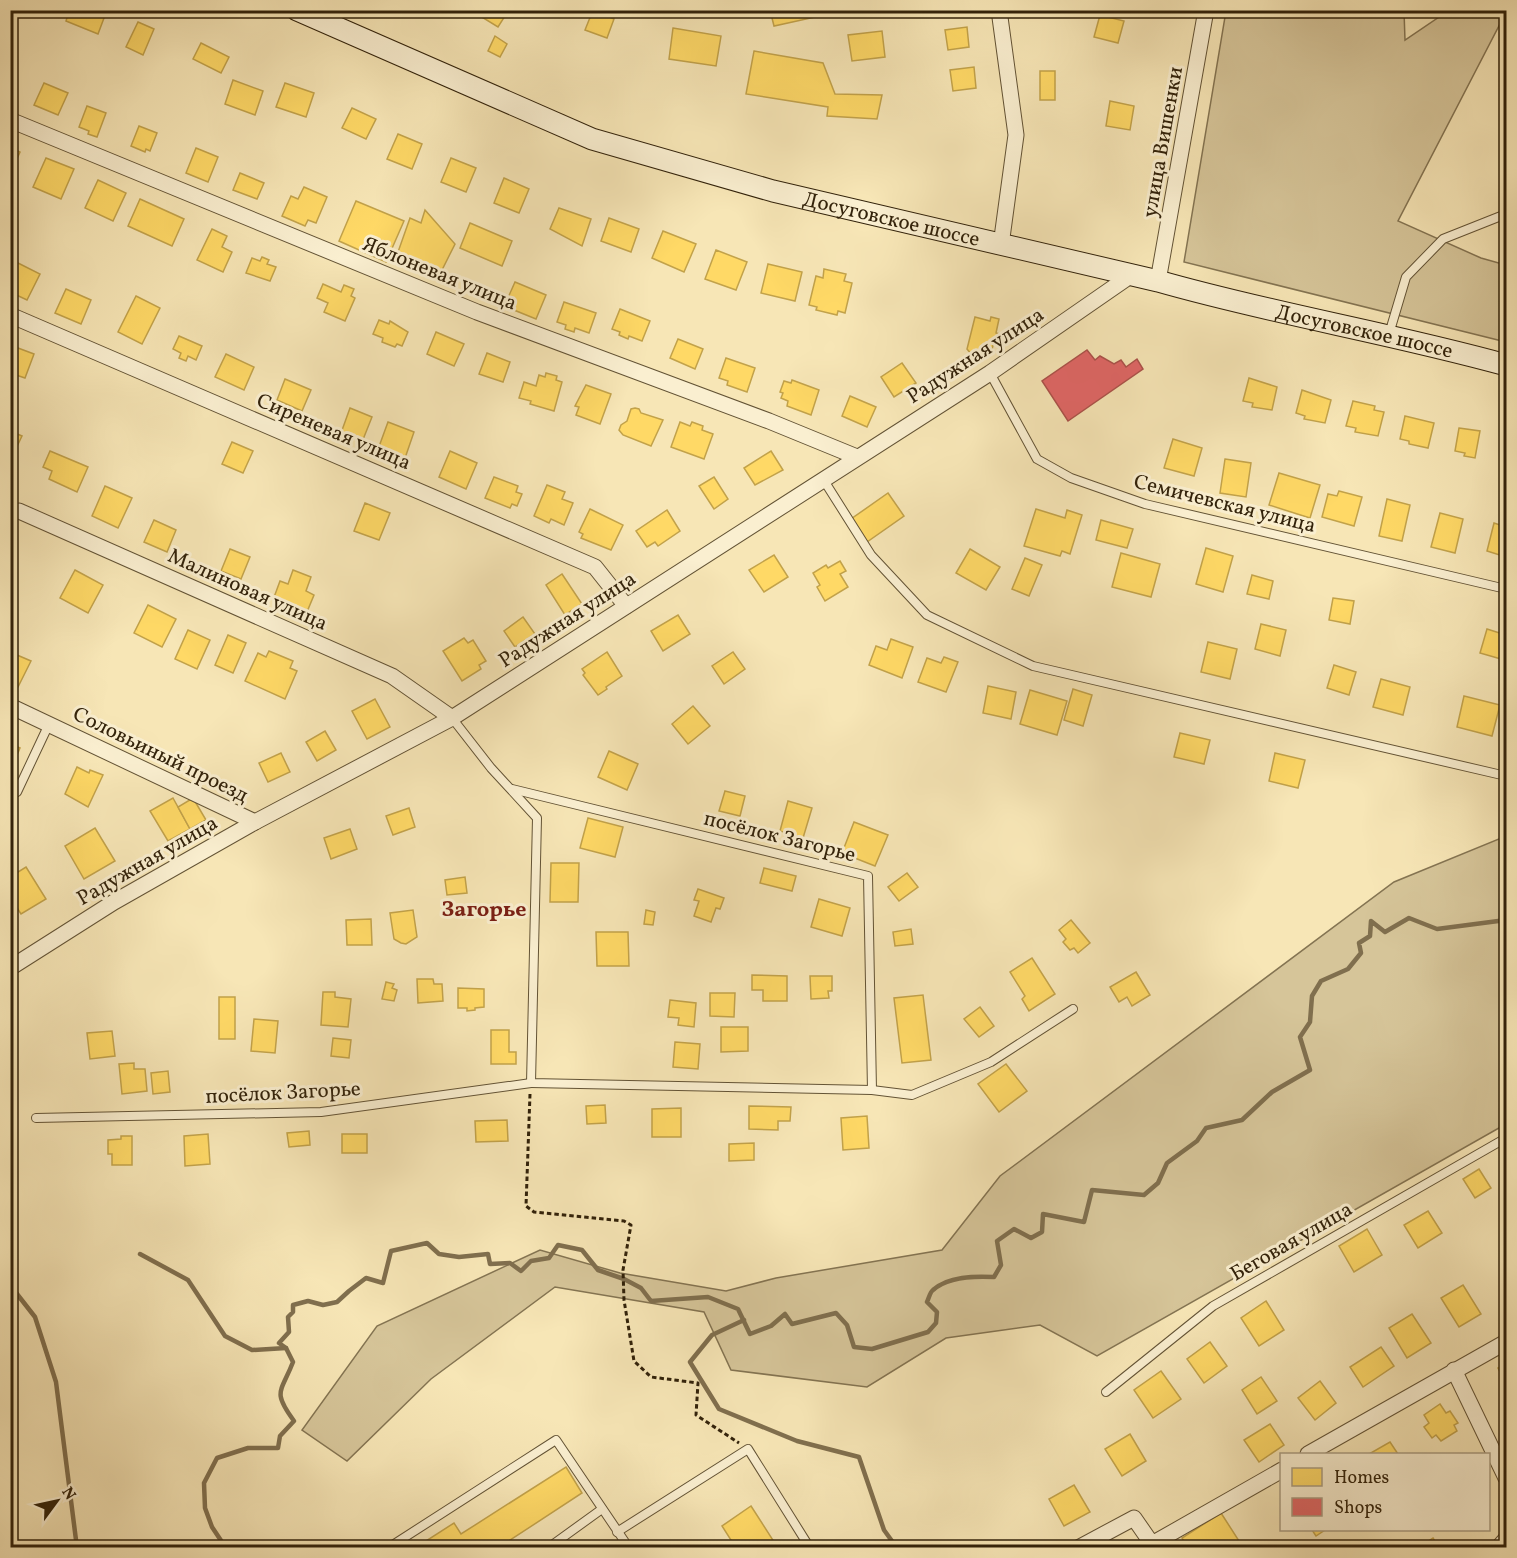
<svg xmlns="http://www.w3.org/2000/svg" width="1517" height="1558" font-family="Vollkorn,serif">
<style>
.green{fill:#d6c599;stroke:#847452;stroke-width:1.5}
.homes{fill:#ffd966;stroke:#c2a24a;stroke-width:1.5}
.shops{fill:#e06666;stroke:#ac524a;stroke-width:1.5}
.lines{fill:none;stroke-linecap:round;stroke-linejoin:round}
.stream{stroke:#806f4e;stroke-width:4.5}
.lane-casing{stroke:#635335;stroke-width:10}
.street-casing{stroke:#635335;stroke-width:17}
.secondary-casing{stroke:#32220a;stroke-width:23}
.path{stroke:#32220a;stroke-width:3;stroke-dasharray:4.5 3;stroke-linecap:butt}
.lane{stroke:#faefd0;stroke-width:8}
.street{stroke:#faefd0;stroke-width:15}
.secondary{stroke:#faefd0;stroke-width:21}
.labels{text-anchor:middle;stroke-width:6;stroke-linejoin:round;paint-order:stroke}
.street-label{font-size:21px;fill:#32220a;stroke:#faefd0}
.neighbourhood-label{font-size:22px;font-weight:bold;fill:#7a1f14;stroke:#faefd0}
</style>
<rect width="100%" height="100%" fill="#f7e6b6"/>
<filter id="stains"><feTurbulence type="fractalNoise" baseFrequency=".00333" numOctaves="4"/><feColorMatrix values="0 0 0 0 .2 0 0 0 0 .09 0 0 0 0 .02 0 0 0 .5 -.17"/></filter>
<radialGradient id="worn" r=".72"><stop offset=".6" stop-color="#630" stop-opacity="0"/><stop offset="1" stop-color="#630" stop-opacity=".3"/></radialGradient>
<g class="green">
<path d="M1226,11H1404L1405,40L1448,11H1499L1503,18L1398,221L1481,258L1506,265V342L1184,262Z"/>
<path d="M1506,836V1124L1097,1356L1040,1325L946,1338L867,1387L731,1370L704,1312L555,1287L431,1379L347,1461L302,1430L377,1326L540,1250L620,1273L726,1291L776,1278L942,1250L1000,1176L1394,882Z"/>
</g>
<g class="homes">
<path d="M68,10H107L98,34L66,21L69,11Z"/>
<path d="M483,10H496L505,16L498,27L480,16Z"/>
<path d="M593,10L614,19L607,38L585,30Z"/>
<path d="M770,10H819L820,16L774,26Z"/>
<path d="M1100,15L1124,21L1118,43L1094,37Z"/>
<path d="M138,22L154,29L143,55L126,47Z"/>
<path d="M967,27L969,47L948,50L945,30Z"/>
<path d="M673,28L721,36L716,66L669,59Z"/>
<path d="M882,31L885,57L852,61L848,35Z"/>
<path d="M495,36L507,44L500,57L488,51Z"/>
<path d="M201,43L229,57L221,73L193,59Z"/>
<path d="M754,51L823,63L835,94L882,95L877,119L827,116L828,107L746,94Z"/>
<path d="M974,67L976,88L953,91L950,70Z"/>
<rect x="1040" y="71" width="15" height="29"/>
<path d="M233,80L263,91L255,115L225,104Z"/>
<path d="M44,83L68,93L58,115L34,105Z"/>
<path d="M285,83L314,93L306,117L276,107Z"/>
<path d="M1110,101L1134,106L1130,130L1106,126Z"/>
<path d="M87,106L106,113L97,137L88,134L89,131L79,127Z"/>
<path d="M352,108L376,119L366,139L342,128Z"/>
<path d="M139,126L157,133L150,151L146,149L145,152L131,146Z"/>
<path d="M398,134L422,144L412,169L387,159Z"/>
<path d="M10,147L20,152L10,174Z"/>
<path d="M196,148L218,157L208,182L186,173Z"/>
<path d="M46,158L74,169L61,199L33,187Z"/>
<path d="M451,158L476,168L466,192L441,182Z"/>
<path d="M240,173L264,183L257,199L233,190Z"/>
<path d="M504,178L529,189L519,213L494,203Z"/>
<path d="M98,180L126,193L113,221L85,208Z"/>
<path d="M304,187L327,197L316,223L308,220L305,226L282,216L291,196L298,199Z"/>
<path d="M140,199L184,219L172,246L128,226Z"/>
<path d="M356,201L404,221L386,262L339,241Z"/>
<path d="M559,208L591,219L582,246L550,229Z"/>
<path d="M425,210L455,244L441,272L398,252L410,218L421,223Z"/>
<path d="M609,218L639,229L631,252L601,241Z"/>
<path d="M470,223L512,241L502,266L460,248Z"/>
<path d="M212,229L227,236L222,247L232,252L223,272L197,260Z"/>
<path d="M663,231L696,244L684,272L652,258Z"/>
<path d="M716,250L747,262L736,290L705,279Z"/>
<path d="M262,257L269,260L267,264L276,267L270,281L246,273L252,258L260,261Z"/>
<path d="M18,263L40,274L27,300L10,292V278Z"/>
<path d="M768,264L802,272L795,301L761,293Z"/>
<path d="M824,269L846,274L844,281L852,283L845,313L838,311L837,315L816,310L817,307L809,305L816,276L823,278Z"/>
<path d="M515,282L546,295L536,319L509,308L512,302L507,300Z"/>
<path d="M323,284L341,292L344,285L354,289L351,296L355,298L345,321L324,312L328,303L317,298Z"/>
<path d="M66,289L91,300L81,324L55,313Z"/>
<path d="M136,296L160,308L142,344L118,332Z"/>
<path d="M564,302L596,313L589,333L575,328L574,332L565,329L566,325L557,322Z"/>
<path d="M620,309L650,321L642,341L629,336L628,339L619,335L620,332L612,329Z"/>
<path d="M975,317L990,321L991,317L999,319L996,333L1000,334L998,341L994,340L992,350L984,348L977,356L972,355L967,349Z"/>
<path d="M379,320L389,324L390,321L408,332L402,346L397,344L395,347L382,342L383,338L373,334Z"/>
<path d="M436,332L464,344L454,366L427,354Z"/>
<path d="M179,336L202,346L196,360L188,356L186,361L179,358L181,353L173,349Z"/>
<path d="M678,339L703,349L695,369L670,358Z"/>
<path d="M10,345L34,354L25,378L10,373Z"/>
<path d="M487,353L510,362L503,382L479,374Z"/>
<path d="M226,354L254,367L244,390L215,377Z"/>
<path d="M726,358L755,368L747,392L727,385L728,381L719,378Z"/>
<path d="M902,363L916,383L894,397L881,377Z"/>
<path d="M546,373L557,376L556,380L562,382L554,411L530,404L531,401L519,398L524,382L536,386L539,375L545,377Z"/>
<path d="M1249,378L1277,387L1272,410L1252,407L1253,403L1243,401Z"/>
<path d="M285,379L311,390L302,411L277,400Z"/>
<path d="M792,380L819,390L811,415L787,406L788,401L781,398L783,393L780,392L784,381L791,383Z"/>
<path d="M586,385L611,394L600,424L576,415L579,407L575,406Z"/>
<path d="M1302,390L1331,400L1325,423L1304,419L1305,416L1296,413Z"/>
<path d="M850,396L876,407L867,427L842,416Z"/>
<path d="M1353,401L1375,406L1374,410L1384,412L1378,436L1355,432L1356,428L1346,426Z"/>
<path d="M350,408L372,417L362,442L341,433Z"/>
<path d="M635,408L639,409L641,413L663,420L651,446L623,435L619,430L621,425L627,421L631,409Z"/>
<path d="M1405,416L1434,423L1428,448L1409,444V441L1400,439Z"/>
<path d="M388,422L414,432L404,461L377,452Z"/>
<path d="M680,422L690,426L692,422L703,426L702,430L713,434L704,459L671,447Z"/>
<path d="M1459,428L1480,431L1475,458L1464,456L1465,453L1455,451Z"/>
<path d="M10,431L22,436L12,457H10Z"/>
<path d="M1173,439L1202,448L1194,476L1164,468Z"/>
<path d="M232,442L253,451L243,473L222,464Z"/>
<path d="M50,451L88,467L77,492L49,479L52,471L43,467Z"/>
<path d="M450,451L477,463L466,489L439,477Z"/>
<path d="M771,451L783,470L755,485L744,468Z"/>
<path d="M1225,459L1251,463L1246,497L1220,493Z"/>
<path d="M1279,473L1320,485L1310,518L1269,505Z"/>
<path d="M494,477L518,486L516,492L522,494L517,506L512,504L510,508L485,498Z"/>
<path d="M714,477L728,499L714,509L699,486Z"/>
<path d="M547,485L565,492L562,499L573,503L564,525L551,519L549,523L534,516Z"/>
<path d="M105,486L132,498L118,528L92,516Z"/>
<path d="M1339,491L1362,497L1354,526L1322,517L1328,494L1337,496Z"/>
<path d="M888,493L904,516L867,542L851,519Z"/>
<path d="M1387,499L1410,505L1402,541L1379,536Z"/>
<path d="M365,503L390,513L379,540L354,531Z"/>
<path d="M590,509L623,525L611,550L581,538L583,534L579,532Z"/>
<path d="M1036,509L1065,518L1067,510L1082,515L1070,554L1062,551L1060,556L1024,546Z"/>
<path d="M667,510L680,531L658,546L655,542L647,547L636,531Z"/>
<path d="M1440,513L1463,519L1455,553L1431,547Z"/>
<path d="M154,520L176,530L167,552L144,542Z"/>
<path d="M1101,520L1133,529L1127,548L1096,540Z"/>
<path d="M1494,523L1506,527V557L1487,551Z"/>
<path d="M1206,548L1233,556L1223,592L1196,584Z"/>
<path d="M230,549L250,557L241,579L221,571Z"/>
<path d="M970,549L1000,567L986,590L956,573Z"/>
<path d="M1121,553L1160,564L1151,597L1112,587Z"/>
<path d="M774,555L788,577L764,592L749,570Z"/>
<path d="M1025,558L1042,565L1029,596L1012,589Z"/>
<path d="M840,561L846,571L840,574L848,587L825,601L817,587L820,585L813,573L826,565L828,568Z"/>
<path d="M75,570L103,585L88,613L60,598Z"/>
<path d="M293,570L311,577L306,591L314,595L304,619L281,610L283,604L273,600L280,581L288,584Z"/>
<path d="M562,574L582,604L565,615L546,585Z"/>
<path d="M1252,575L1273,581L1269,599L1247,594Z"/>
<path d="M1333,598L1354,601L1350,624L1329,620Z"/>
<path d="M148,605L176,619L162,647L134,633Z"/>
<path d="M678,615L690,634L663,651L651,631Z"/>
<path d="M523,617L535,634L515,647L504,631Z"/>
<path d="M1261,624L1286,630L1280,656L1255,649Z"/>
<path d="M1487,629L1506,635L1501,659L1480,653Z"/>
<path d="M188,630L210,640L197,669L175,659Z"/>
<path d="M228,635L246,643L233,673L215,665Z"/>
<path d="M464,638L468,643L473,640L486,661L479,665L481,669L462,681L443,651Z"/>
<path d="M891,639L913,647L902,678L869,665L876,646L887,650Z"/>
<path d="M1208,642L1237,649L1230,679L1201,672Z"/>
<path d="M269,651L293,661L290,668L297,671L285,699L245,681L258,653L266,657Z"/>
<path d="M10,652L31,661L18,687L10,683Z"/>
<path d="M607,652L622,676L606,687L607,689L598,695L583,675L585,673L582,669Z"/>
<path d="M733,652L745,669L724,684L712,666Z"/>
<path d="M944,657L958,662L946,692L918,682L927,658L941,663Z"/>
<path d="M1334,665L1356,672L1349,695L1327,688Z"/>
<path d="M1381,679L1410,687L1403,715L1373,707Z"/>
<path d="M988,686L1016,692L1011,719L983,713Z"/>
<path d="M1073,689L1092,695L1083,726L1064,720Z"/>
<path d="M1030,690L1067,701L1057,735L1020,724Z"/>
<path d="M1464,696L1500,705L1492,736L1457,727Z"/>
<path d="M375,699L390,727L367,739L352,711Z"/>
<path d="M693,706L710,726L688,744L672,724Z"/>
<path d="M325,731L336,750L317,761L306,742Z"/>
<path d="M1180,733L1210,740L1204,764L1174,757Z"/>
<path d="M10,744L20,748L10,772Z"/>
<path d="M609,751L638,764L627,790L598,777Z"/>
<path d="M281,753L290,772L268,782L259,763Z"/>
<path d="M1275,753L1305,760L1298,788L1269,781Z"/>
<path d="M77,767L89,773L90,770L103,775L88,807L65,794Z"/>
<path d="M725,791L745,796L740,816L719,811Z"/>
<path d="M173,798L190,829L168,841L150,811Z"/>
<path d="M193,798L206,820L190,829L178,807Z"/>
<path d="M788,801L812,808L803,838L780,831Z"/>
<path d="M409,808L415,827L393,835L386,816Z"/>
<path d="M588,818L623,827L615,857L580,848Z"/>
<path d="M854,822L888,835L875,866L842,853Z"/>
<path d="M95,828L115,861L84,879L65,846Z"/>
<path d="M350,829L357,849L331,859L324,838Z"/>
<path d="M551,863H579L578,902H550Z"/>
<path d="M26,867L46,899L21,914L10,897V877Z"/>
<path d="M764,868L796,876L792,891L760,883Z"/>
<path d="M907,873L918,887L899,901L888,887Z"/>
<path d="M465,877L467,893L447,895L445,880Z"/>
<path d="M698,889L724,898L720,909L716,908L711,922L694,916L699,901L694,900Z"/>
<path d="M819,899L850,908L842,936L811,927Z"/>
<path d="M413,910L417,937L406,944L401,943L394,939L390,913Z"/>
<path d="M646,910L655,912L653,925L644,924Z"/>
<path d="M371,919L372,945H347L346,920Z"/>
<path d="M1071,920L1090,943L1078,953L1074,948L1070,950L1063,942L1066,939L1059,930Z"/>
<path d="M911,929L913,944L895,946L893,932Z"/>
<path d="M596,932H628L629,966H597Z"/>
<path d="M1032,958L1055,994L1029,1011L1022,999L1025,996L1010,972Z"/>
<path d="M1136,972L1150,995L1132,1006L1127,997L1119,1002L1110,987Z"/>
<path d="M752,975L787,976V1001H763V990H752Z"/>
<path d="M810,976H832V991H828L829,998L811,999Z"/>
<path d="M417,979H433L434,984H442L443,1001L418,1003Z"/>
<path d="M386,982L394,984L392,988L397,990L394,1001L382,999Z"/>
<path d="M458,988L484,989V1007L475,1008V1010L467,1011V1008H458Z"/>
<path d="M323,992H335V997L351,999L348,1027L321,1025Z"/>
<path d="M710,993H735L734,1017L710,1016Z"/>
<path d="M923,995L931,1060L902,1063L894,998Z"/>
<rect x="219" y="997" width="16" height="42"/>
<path d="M670,1000L696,1003L694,1027L678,1025L679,1018L668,1017Z"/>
<path d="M980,1007L994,1026L979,1037L964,1019Z"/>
<path d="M254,1019L278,1021L275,1053L251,1051Z"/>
<path d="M721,1027H748V1051L721,1052Z"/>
<path d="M491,1030H509V1052H516V1064H491Z"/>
<path d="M112,1031L115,1056L90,1059L87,1033Z"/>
<path d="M333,1038L351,1040L349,1058L331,1056Z"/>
<path d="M675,1042L700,1044L698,1069L673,1067Z"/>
<path d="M134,1063V1069H145L147,1091L122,1094L119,1064Z"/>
<path d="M1006,1064L1027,1091L999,1112L978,1084Z"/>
<path d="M168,1071L170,1092L153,1094L151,1073Z"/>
<path d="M605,1105L606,1123L587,1124L586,1106Z"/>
<path d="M749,1106L791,1107L790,1121H778V1130L749,1129Z"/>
<path d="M681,1108V1137H652V1109Z"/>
<path d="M867,1116L869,1148L843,1150L841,1118Z"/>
<path d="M507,1120L508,1141L476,1142L475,1121Z"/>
<path d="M309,1131L310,1145L289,1147L287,1133Z"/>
<path d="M208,1134L210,1164L185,1166L184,1136Z"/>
<rect x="342" y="1134" width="25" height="19"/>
<path d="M121,1136H132V1165H112V1154H108V1140L121,1139Z"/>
<path d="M754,1143V1160L729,1161V1144Z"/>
<path d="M1479,1169L1491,1188L1475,1198L1463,1179Z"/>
<path d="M1428,1211L1442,1233L1418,1248L1404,1225Z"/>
<path d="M1367,1229L1382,1255L1354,1272L1339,1246Z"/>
<path d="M1463,1285L1481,1314L1459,1327L1441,1298Z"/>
<path d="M1266,1301L1284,1330L1259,1346L1241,1318Z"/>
<path d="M1412,1314L1431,1343L1407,1358L1389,1328Z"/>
<path d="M1210,1342L1227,1366L1204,1383L1187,1359Z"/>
<path d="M1381,1347L1394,1366L1363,1387L1350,1367Z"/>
<path d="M1506,1363V1384L1498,1368Z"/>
<path d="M1161,1371L1181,1399L1153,1418L1134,1390Z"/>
<path d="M1261,1377L1277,1401L1257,1414L1242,1390Z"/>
<path d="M1320,1381L1336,1403L1315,1420L1298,1398Z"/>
<path d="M1440,1404L1446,1413L1450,1411L1458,1423L1454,1425L1457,1431L1441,1441L1436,1435L1432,1438L1424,1427L1429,1423L1424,1415Z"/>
<path d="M1270,1424L1284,1445L1259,1462L1244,1440Z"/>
<path d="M1130,1434L1146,1461L1122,1476L1105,1449Z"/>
<path d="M1390,1442L1398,1454H1369Z"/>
<path d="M566,1467L582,1493L498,1548H415L454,1523L461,1534Z"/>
<path d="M1074,1485L1090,1512L1064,1526L1049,1499Z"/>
<path d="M751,1506L778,1548H736L722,1526Z"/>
<path d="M1221,1513L1241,1544L1236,1548H1188L1182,1538Z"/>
<path d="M1312,1530H1325L1316,1536Z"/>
<path d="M1433,1538L1439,1548H1418Z"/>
</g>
<path class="shops" d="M1087,350L1095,360L1100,356L1114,364L1121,360L1126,367L1137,359L1143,369L1068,421L1042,381Z"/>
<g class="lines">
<g class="stream">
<path d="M140,1254L188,1280L225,1336L252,1350L286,1348"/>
<path d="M10,1285L35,1317L56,1382L76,1540L75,1548"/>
<path d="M744,1320L712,1335L690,1362L719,1409L797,1441L859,1457L884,1530L897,1548"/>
<path d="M223,1548L222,1542L212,1527L205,1508L204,1483L217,1458L248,1448H278L280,1436L294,1421C272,1391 281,1393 293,1362L286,1348L279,1343L289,1332L288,1317L293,1312V1305L308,1301L323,1305L337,1302L349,1291L366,1278L383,1283L391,1251L427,1243L439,1254L459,1257L488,1254L490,1264L510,1263L521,1271L531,1261L549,1258L558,1245L582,1250L598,1270L624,1279L641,1288L651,1301L708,1297L738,1309L750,1334L771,1326L785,1314L792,1324L836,1313L847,1325L854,1347L872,1349L928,1332L936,1323L937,1312L927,1302C929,1298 930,1292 933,1290C948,1276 975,1276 994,1277L1001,1265L997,1241L1014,1229L1031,1238L1042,1232L1043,1214L1084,1222L1092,1190L1144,1195L1158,1183L1167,1163L1197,1141L1206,1128L1242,1120L1272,1092L1310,1070L1300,1037L1310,1022L1312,996L1321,981L1348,969L1361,953L1359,943L1370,936L1371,921L1385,932L1409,918L1437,929L1506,920"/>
</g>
<defs>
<g id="lane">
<path d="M1389,334L1406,277L1443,239L1506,214"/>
<path d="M990,373L1037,459L1071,478L1145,504L1506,589"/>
<path d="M823,479L871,555L927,615L1033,666L1506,776"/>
<path d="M452,718L491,768L537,818L531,1083L872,1090L912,1095L991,1062L1073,1009"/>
<path d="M512,789L868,876L872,1090"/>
<path d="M17,792L49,724"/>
<path d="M36,1118L321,1112L531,1083"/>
<path d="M1106,1392L1213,1306L1506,1138"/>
<path d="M617,1532L748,1449L810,1548"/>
<path d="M388,1548L556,1440L629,1548"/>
<path d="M548,1548L602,1509"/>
</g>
<g id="street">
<path d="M999,10L1016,135L1001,245"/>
<path d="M10,120L477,312L769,421L857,457"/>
<path d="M1158,281L1206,10"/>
<path d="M10,315L595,567L626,606"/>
<path d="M19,511L392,676L452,718"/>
<path d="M10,706L255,822"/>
<path d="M10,968L114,902L255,822L452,718L990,373L1130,276"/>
<path d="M1454,1370L1506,1478"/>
<path d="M1308,1454L1506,1342"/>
<path d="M1078,1548L1134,1518L1152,1544L1282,1470"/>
<path d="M1498,1548L1506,1539"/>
</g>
<g id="secondary">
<path id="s1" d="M297,10L592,139L773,191L1158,281C1273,314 1391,333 1506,365"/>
</g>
</defs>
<use href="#lane" class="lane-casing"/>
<use href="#street" class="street-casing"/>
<use href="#secondary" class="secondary-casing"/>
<path class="path" d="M530,1094L526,1206L534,1212L624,1221L631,1225L623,1270L624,1300L634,1361L651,1377L698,1383L696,1415L739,1443"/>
<use href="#lane" class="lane"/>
<use href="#street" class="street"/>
<use href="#secondary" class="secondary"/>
</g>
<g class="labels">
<g class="street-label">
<text transform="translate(1162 142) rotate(-80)" y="7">улица Вишенки</text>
<text dy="7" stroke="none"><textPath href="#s1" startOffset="632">Досуговское шоссе</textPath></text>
<text transform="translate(440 273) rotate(22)" y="7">Яблоневая улица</text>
<text dy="7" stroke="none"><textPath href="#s1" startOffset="1118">Досуговское шоссе</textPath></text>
<text transform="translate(975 355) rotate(-33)" y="7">Радужная улица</text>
<text transform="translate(334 431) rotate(23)" y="7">Сиреневая улица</text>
<text transform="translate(1225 503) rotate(14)" y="7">Семичевская улица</text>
<text transform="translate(248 589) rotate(24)" y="7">Малиновая улица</text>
<text transform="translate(567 619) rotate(-33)" y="7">Радужная улица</text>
<text transform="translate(161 754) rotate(26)" y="7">Соловьиный проезд</text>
<text transform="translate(780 836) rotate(14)" y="7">посёлок Загорье</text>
<text transform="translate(147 860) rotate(-30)" y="7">Радужная улица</text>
<text transform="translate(283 1092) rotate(-3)" y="7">посёлок Загорье</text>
<text transform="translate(1291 1241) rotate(-30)" y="7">Беговая улица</text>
</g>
<g class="neighbourhood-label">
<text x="484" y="916">Загорье</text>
</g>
</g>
<rect width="1517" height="1558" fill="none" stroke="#f7e6b6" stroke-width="36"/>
<rect x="12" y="12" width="1493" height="1534" fill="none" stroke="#32220a" stroke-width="3"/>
<rect x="18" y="18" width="1481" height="1522" fill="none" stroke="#32220a" stroke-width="1.5"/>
<rect x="1280" y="1453" width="210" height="78" fill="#faefd0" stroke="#aa9d81" stroke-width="1.5"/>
<rect x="1292" y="1468" width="30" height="18" fill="#ffd966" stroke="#aa9d81" stroke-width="1.5"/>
<text x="1334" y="1483" font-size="18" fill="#32220a">Homes</text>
<rect x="1292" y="1498" width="30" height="18" fill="#e06666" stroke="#aa9d81" stroke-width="1.5"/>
<text x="1334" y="1513" font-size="18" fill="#32220a">Shops</text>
<g transform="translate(57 1501) rotate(57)" stroke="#faefd0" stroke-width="4.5" paint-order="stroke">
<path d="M0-4.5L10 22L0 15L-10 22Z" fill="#32220a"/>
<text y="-9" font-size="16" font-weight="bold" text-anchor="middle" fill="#32220a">N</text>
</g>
<rect width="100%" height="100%" filter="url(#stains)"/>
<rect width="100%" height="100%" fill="url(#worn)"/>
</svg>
